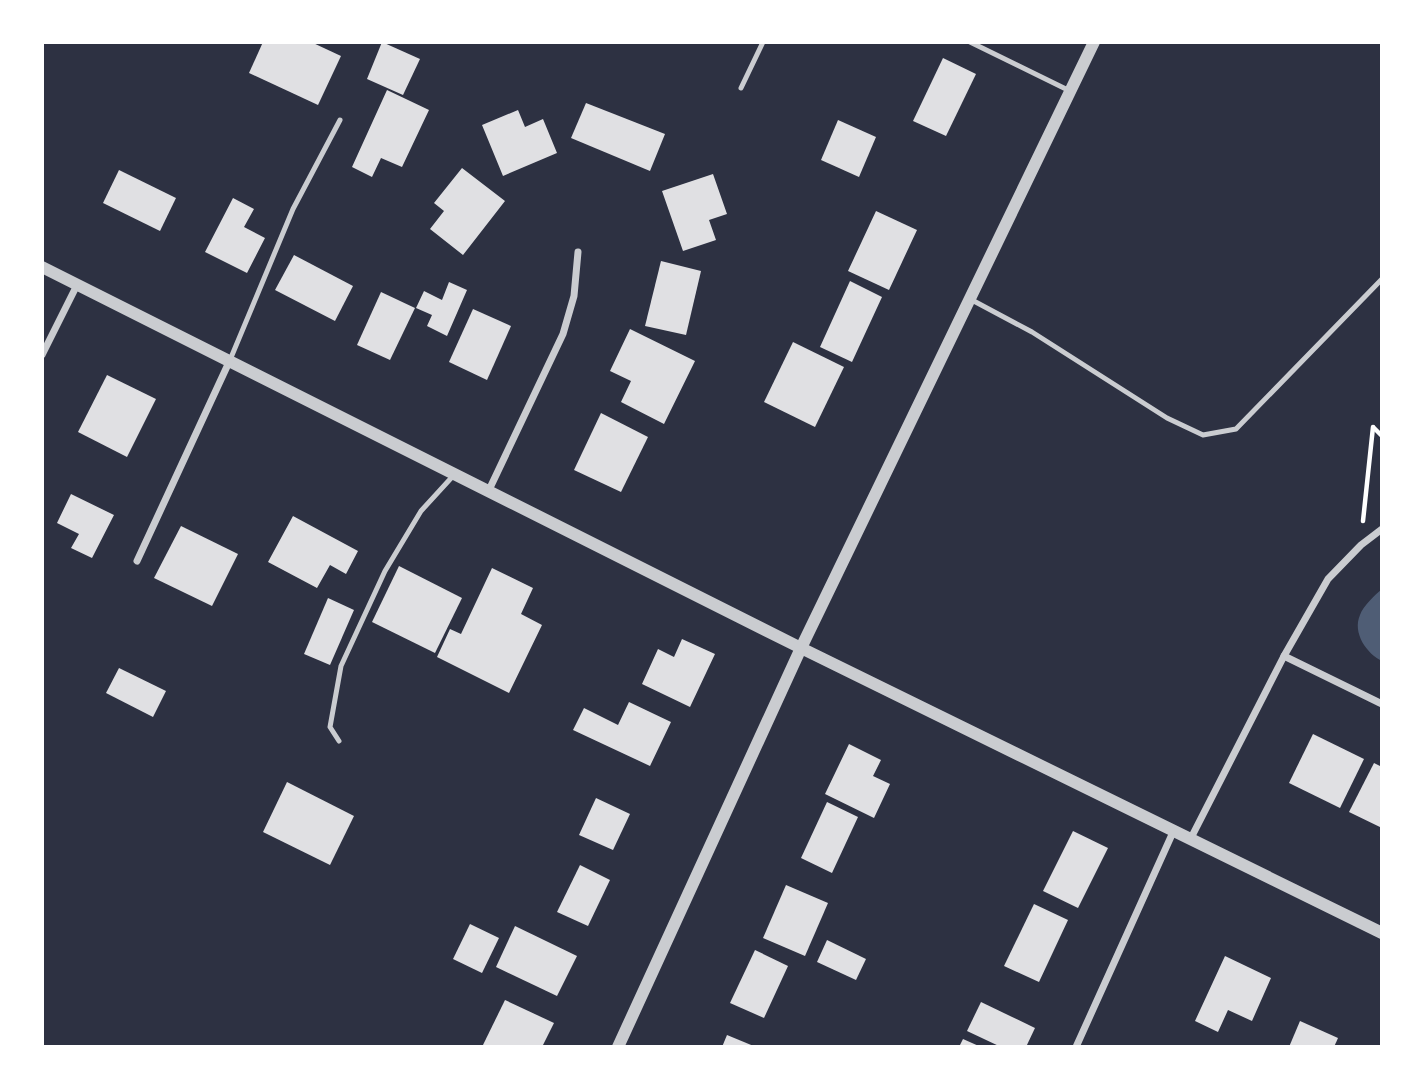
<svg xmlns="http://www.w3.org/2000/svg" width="1424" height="1089" font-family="Jost,sans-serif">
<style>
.water{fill:#4f5d75}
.building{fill:#e0e0e3}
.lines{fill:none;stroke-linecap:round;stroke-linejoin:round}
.path{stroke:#fff;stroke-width:4.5}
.service{stroke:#caccd0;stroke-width:5}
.minor{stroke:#caccd0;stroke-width:7}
.tertiary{stroke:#caccd0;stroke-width:12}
</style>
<rect width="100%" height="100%" fill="#2d3142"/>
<path class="water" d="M1382,589V661C1367,654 1352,633 1360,615C1363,606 1375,595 1382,589Z"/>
<g class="building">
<path d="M263,42H311L341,56L318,105L249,73Z"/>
<path d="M382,42L420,59L403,95L367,79Z"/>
<path d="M943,58L976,74L946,136L913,121Z"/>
<path d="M387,90L429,110L402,167L381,158L372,177L352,167Z"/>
<path d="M586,103L665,134L650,171L571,138Z"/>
<path d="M518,110L525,127L543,119L557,153L503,176L482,125Z"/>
<path d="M838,120L876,137L859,177L821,160Z"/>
<path d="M462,168L505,201L463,255L430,229L444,211L434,203Z"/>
<path d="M119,170L176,198L160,231L103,203Z"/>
<path d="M713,174L727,214L709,220L716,240L683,251L662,191Z"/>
<path d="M233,198L254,209L244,227L265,238L247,273L205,252Z"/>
<path d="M876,211L917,230L889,290L848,271Z"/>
<path d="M294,255L353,286L335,321L275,290Z"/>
<path d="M661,261L701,271L686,335L645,326Z"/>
<path d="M850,281L882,297L852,362L820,347Z"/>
<path d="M449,282L467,290L447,336L427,326L432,315L416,308L424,291L442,300Z"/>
<path d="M381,292L415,308L390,360L357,345Z"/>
<path d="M473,309L511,326L487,380L449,362Z"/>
<path d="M630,329L695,361L664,424L621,402L631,381L610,371Z"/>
<path d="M793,342L844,367L815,427L764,402Z"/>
<path d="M107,375L156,399L127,457L78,432Z"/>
<path d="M601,413L648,437L621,492L574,470Z"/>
<path d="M71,494L114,515L92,558L71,548L79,534L57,523Z"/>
<path d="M293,516L358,551L346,574L330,565L317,588L268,562Z"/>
<path d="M181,526L238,554L212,606L154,578Z"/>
<path d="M399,566L462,598L435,653L372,622Z"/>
<path d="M492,568L533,588L521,614L542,625L509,693L437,657L450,629L461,634Z"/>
<path d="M328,598L354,610L330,665L304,654Z"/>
<path d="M682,639L715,654L690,707L642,684L658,649L674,657Z"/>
<path d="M119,668L166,691L153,717L106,693Z"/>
<path d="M629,702L671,722L650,766L573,730L584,708L618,725Z"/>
<path d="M1313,734L1364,759L1340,808L1289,783Z"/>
<path d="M849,744L881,760L873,776L890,784L874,818L825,794Z"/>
<path d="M1374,763L1382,767V828L1349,812Z"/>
<path d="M287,782L354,816L330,865L263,832Z"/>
<path d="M596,798L630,814L613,850L579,835Z"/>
<path d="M827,802L858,817L832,873L801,858Z"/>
<path d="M1073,831L1108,848L1078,908L1043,891Z"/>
<path d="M580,865L610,880L588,926L557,912Z"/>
<path d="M786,885L828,903L805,956L763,938Z"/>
<path d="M1034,904L1068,920L1039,982L1004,966Z"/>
<path d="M470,924L499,938L482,973L453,959Z"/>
<path d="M515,926L577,956L557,996L496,967Z"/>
<path d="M827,940L866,959L856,980L817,962Z"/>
<path d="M755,950L788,966L764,1018L730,1003Z"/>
<path d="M1225,956L1271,978L1252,1021L1228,1010L1218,1032L1195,1021Z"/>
<path d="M505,1000L554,1023L542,1047H482Z"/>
<path d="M981,1002L1035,1028L1026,1047H1001L967,1031Z"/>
<path d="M1300,1021L1338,1038L1334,1047H1289Z"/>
<path d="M727,1035L756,1047H722Z"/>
<path d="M963,1039L981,1047H959Z"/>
</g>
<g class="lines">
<g class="path">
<path d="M1374,428L1382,436"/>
<path d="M1363,521L1373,427"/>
</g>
<g class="service">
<path d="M970,42L1070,91"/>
<path d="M741,88L763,42"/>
<path d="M970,299L1032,332L1167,418L1203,435L1236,429L1382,279"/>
<path d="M230,360L293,209L340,120"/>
<path d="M339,741L330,727L341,666L385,571L421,511L453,476"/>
</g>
<g class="minor">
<path d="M42,355L77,285"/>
<path d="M489,490L563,334L574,296L578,252"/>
<path d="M137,561L230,360"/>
<path d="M1284,656L1382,704"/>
<path d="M1191,838L1284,656L1328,579L1361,545L1382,529"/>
<path d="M1076,1047L1174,830"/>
</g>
<g class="tertiary">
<path d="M42,267L801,648L1382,933"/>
<path d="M618,1047L801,648L1094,42"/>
</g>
</g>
<rect width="1424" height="1089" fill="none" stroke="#ffffff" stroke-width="88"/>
</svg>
